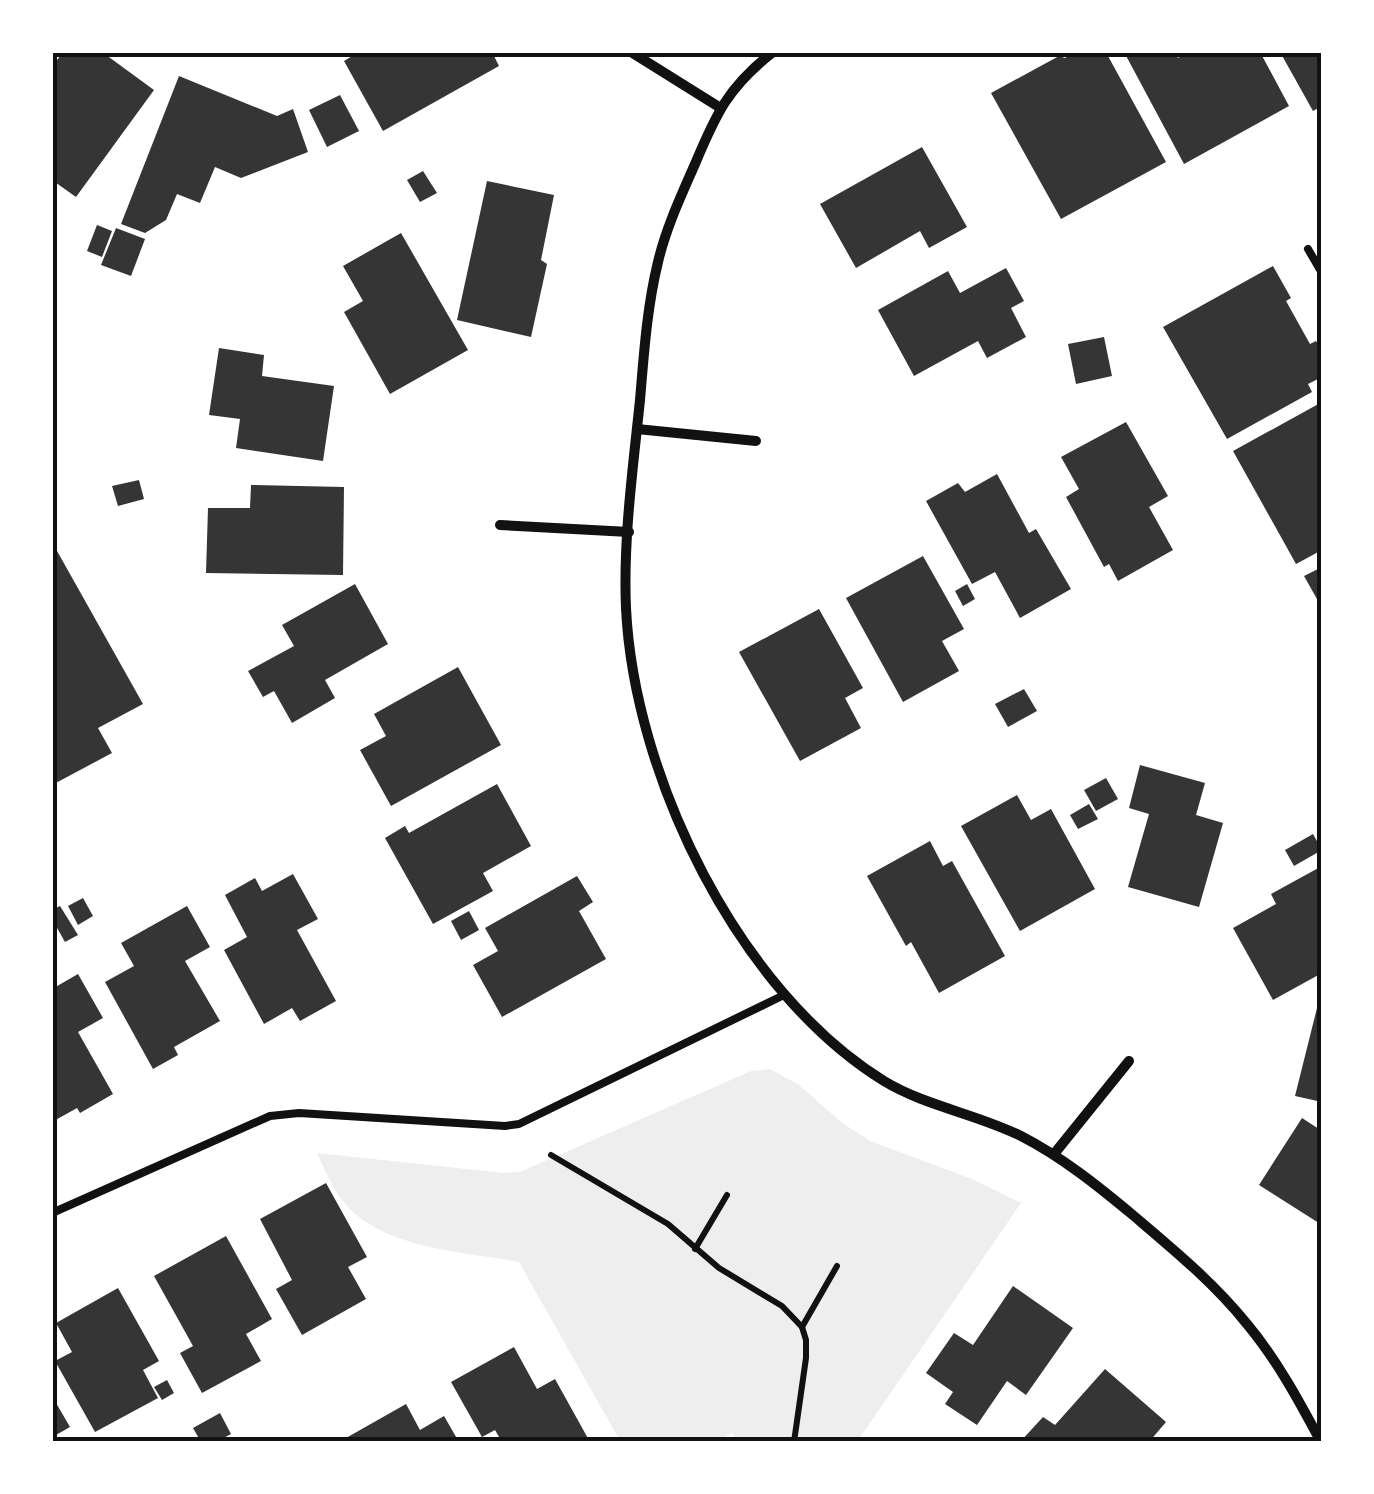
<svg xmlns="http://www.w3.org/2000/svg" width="1374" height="1494" font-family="'Golos Text',sans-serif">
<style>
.green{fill:#eee}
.building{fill:#353535}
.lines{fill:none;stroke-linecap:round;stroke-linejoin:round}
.path{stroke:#111;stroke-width:6}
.service{stroke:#111;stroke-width:8}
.minor{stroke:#111;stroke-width:10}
.neatline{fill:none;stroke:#111;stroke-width:4}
</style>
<rect width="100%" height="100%" fill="#fff"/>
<path class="green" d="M770,1069L799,1085L841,1122L870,1141L972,1179L1021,1203L859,1439L861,1441H737L732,1433L717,1441H620L519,1262C466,1252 397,1250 354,1213C336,1197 327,1175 317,1153L504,1173L520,1172L751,1071Z"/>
<g class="building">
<path d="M63,52H102L154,90L76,197L52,180V67Z"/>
<path d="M359,52H492L499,66L383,131L344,61Z"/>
<path d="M1074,52L1108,56L1166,162L1061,219L991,93L1059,56L1065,58Z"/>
<path d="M1124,52H1175L1178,58L1187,52H1260L1289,106L1184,164Z"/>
<path d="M1280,52H1322V106L1313,111Z"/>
<path d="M179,76L277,116L293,109L308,152L241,178L215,167L200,203L177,194L166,220L145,233L121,224Z"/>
<path d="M340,95L359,131L327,147L309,110Z"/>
<path d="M922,147L967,227L929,248L920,231L856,268L820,204Z"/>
<path d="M423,171L437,193L420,202L407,180Z"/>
<path d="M487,181L554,195L541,260L547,264L531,337L457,320Z"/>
<path d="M97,225L112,231L102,257L87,251Z"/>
<path d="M116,228L145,239L131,276L101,265Z"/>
<path d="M401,233L468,350L390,394L344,312L363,301L343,266Z"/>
<path d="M1273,266L1291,298L1286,301L1310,344L1316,341L1322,351V377L1308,384L1312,392L1227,439L1163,327Z"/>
<path d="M1006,268L1024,301L1011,308L1026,337L987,358L978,341L914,376L878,310L948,271L960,293Z"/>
<path d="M1104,337L1112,376L1076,384L1068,344Z"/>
<path d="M219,348L264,355L262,376L334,386L323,461L236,448L240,419L209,415Z"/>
<path d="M1322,402V550L1296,564L1233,451Z"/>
<path d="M1126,422L1168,496L1149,507L1173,550L1118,581L1109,564L1104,567L1066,497L1079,489L1061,457Z"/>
<path d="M997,474L1029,533L1036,529L1071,589L1020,618L995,572L972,584L926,501L958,483L965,492Z"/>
<path d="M139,480L144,499L118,506L112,486Z"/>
<path d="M251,485L344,487L343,575L206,573L208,508H250Z"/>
<path d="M52,542L143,704L98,728L112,753L52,785Z"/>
<path d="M923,556L964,629L942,641L959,671L903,702L846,598Z"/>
<path d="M1322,567V608L1304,576Z"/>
<path d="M355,584L388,644L325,680L335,698L292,723L274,691L263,697L248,671L294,646L282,625Z"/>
<path d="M967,584L975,599L963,606L955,591Z"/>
<path d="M819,609L863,688L845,698L861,728L800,761L739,652Z"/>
<path d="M458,667L501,745L391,806L360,750L386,736L374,714Z"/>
<path d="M1024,689L1037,711L1008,727L995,704Z"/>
<path d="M1140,765L1205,783L1196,815L1223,823L1199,907L1128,887L1149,814L1129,808Z"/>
<path d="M1106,778L1118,799L1096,811L1084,790Z"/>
<path d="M497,784L531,846L483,873L493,891L433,924L385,838L405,826L409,833Z"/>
<path d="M1017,795L1031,820L1051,809L1095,889L1020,931L961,826Z"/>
<path d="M1089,804L1098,819L1078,829L1070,815Z"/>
<path d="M1313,834L1322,850L1294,866L1285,850Z"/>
<path d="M930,841L943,866L952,861L1005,956L939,993L911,942L906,946L867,876Z"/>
<path d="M1322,866V973L1273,1000L1233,928L1276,904L1271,894Z"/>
<path d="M293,874L318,919L297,930L336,1001L300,1021L292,1008L264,1024L224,950L247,937L225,895L255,878L262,891Z"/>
<path d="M577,876L593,902L579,911L606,959L502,1017L473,965L498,951L485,928Z"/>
<path d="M83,898L93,916L78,925L68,906Z"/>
<path d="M60,906L78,935L65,942L52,919V910Z"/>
<path d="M187,906L210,947L185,961L220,1021L174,1047L178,1055L153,1069L105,982L134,966L121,943Z"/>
<path d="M469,911L479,930L461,940L451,921Z"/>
<path d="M78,974L103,1018L78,1032L113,1094L80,1113L77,1108L52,1122V989Z"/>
<path d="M1317,1008L1322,1009V1102L1295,1096Z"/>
<path d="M1302,1118L1322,1131V1225L1259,1185Z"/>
<path d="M326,1183L367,1257L348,1267L366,1299L302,1335L276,1289L292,1280L260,1219Z"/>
<path d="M226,1236L272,1319L246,1334L261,1361L202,1393L180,1353L193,1346L154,1276Z"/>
<path d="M1013,1286L1073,1328L1026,1395L1007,1381L977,1425L945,1404L953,1392L926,1373L954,1333L973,1345Z"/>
<path d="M118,1288L159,1361L143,1370L158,1398L95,1432L55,1361L72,1352L56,1323Z"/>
<path d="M514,1347L537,1389L555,1379L590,1442H502L495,1430L482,1437L451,1382Z"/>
<path d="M1105,1369L1166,1422L1149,1442H1020L1043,1417L1055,1425Z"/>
<path d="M167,1380L174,1393L162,1400L154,1387Z"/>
<path d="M52,1396L70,1427L56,1435L60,1442H52Z"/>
<path d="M406,1404L420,1430L444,1416L459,1442H348L346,1438Z"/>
<path d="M220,1413L231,1434L216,1442H201L193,1428Z"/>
</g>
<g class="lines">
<g class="path">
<path d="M551,1155L668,1224L719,1268L782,1306L802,1327L806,1340V1358L794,1442"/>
<path d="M695,1249L727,1195"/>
<path d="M802,1327L837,1266"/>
</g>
<g class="service">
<path d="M1308,249L1322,273"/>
<path d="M52,1213L270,1116L299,1113L505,1126L519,1124L784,995"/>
</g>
<g class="minor">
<path d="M631,52L719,107"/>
<path d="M773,52C728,87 716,114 695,164C681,196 666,228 658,262C647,307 644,353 640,400C633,468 623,540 626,608C634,776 738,991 884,1081C925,1106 977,1114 1021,1136C1062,1157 1098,1186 1134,1216C1174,1250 1214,1283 1247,1324C1277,1360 1299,1401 1321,1442"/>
<path d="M637,429L756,441"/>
<path d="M500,525L629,532"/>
<path d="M1054,1154L1129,1061"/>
</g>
</g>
<rect width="1374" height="1494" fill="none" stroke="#ffffff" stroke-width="110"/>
<rect x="55" y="55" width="1264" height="1384" class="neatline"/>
</svg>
